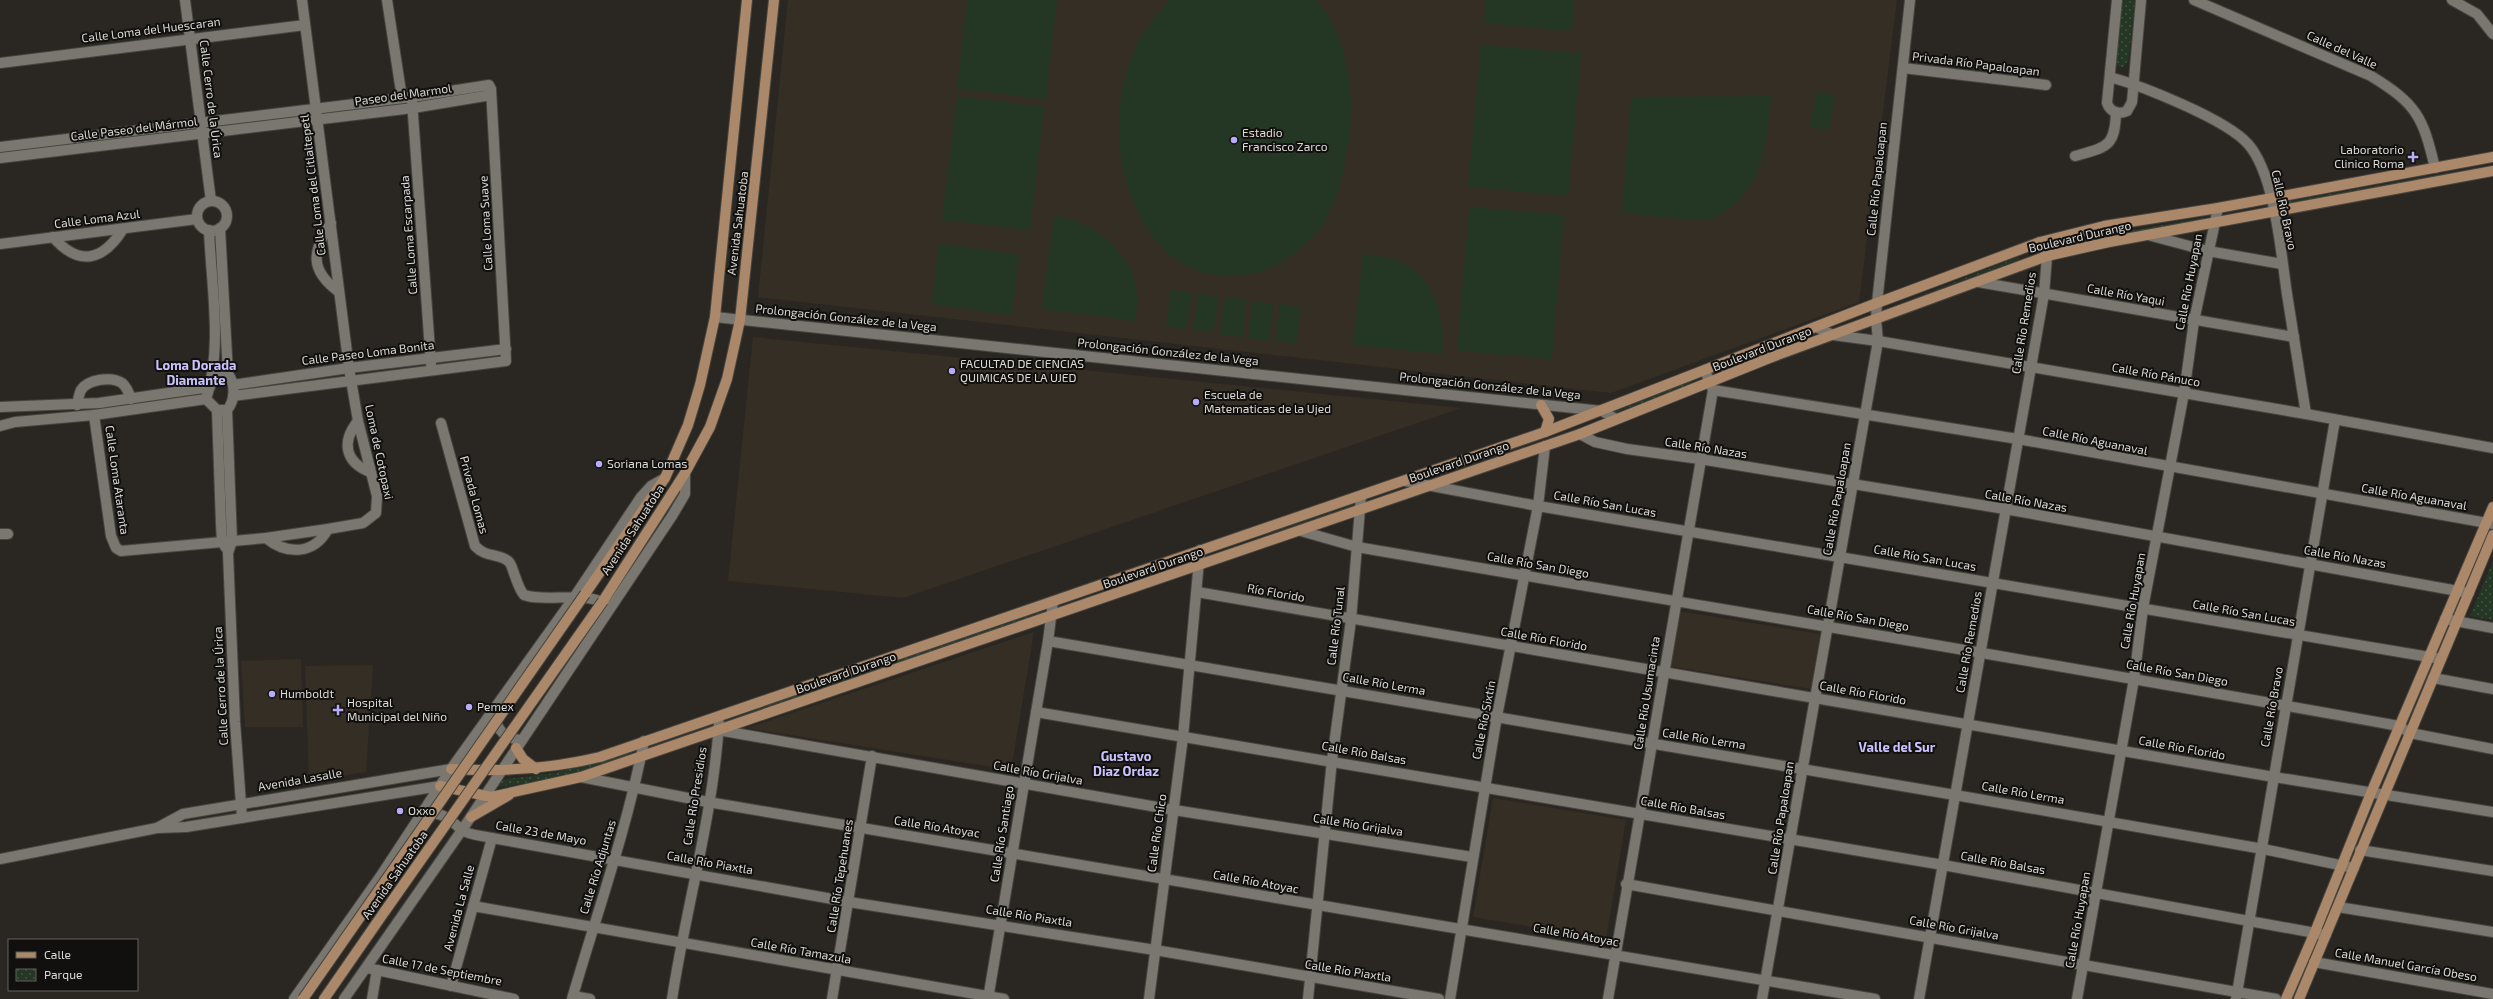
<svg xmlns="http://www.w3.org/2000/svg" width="2493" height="999" font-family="'Exo 2',sans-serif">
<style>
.built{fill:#352e24}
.grass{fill:#243724}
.park{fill:url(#park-dots)}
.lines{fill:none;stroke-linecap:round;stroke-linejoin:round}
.minor-casing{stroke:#474540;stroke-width:12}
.major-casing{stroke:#474540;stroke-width:12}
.minor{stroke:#7a7670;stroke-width:10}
.major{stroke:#ab8869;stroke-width:10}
.major-bridge-casing{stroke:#474540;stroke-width:12;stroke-linecap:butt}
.major-bridge{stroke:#ab8869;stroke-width:10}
.poi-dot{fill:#b6acf8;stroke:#11100e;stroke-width:1.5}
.labels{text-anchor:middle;stroke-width:4;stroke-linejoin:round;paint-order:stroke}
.street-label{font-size:12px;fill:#dcdad6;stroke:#11100e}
.poi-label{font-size:12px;fill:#dcdad6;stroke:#11100e;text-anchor:start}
.neighbourhood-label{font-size:13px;font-weight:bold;fill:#cac3fd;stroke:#11100e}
</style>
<defs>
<pattern id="park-dots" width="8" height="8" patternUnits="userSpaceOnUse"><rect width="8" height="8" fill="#243724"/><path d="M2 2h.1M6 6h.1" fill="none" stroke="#435343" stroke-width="1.8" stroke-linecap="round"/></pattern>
</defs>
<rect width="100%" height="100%" fill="#2a2722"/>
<g class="built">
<path d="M788,0H1897L1859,302L1611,393L758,297Z"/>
<path d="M753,337L1461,408L903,598L728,581Z"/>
<path d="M1678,611L1820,634L1811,689L1669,666Z"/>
<path d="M1034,632L1011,770L747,728Z"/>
<path d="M301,659L303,727H245L241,661Z"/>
<path d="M373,665L366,772L309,781L305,666Z"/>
<path d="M1493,798L1626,820L1606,939L1473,917Z"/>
</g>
<g class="grass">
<path d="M967,0H1057L1046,99L957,89Z"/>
<path d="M1170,0H1316C1349,35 1356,99 1348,146C1344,173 1335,204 1321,228C1317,235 1309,240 1304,245C1267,281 1212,288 1170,255C1155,243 1145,227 1137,210C1113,158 1113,105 1134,51C1141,32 1156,15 1170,0Z"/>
<path d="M1486,0H1574L1572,31L1484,23Z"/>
<path d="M1481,45L1581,54L1568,196L1468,187Z"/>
<path d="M1816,92L1835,95L1829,130L1810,127Z"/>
<path d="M957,96L1044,107L1030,230L942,220Z"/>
<path d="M1771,96C1768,137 1764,186 1726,210C1722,212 1717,217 1713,218C1694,223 1644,215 1622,212L1631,97Z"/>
<path d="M1469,207L1564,215L1552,359L1457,351Z"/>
<path d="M1054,216C1095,220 1137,255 1137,300C1137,307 1136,314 1135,321L1042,309Z"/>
<path d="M939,243L1019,255L1012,315L932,304Z"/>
<path d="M1363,254C1377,256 1393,257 1405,264C1437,282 1445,321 1443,354L1353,345Z"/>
<path d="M1171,290L1192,293L1187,328L1166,326Z"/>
<path d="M1198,294L1219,296L1213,332L1193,329Z"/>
<path d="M1225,297L1247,300L1242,337L1220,334Z"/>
<path d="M1253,301L1274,304L1269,341L1248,338Z"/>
<path d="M1280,304L1301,307L1296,343L1276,341Z"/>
</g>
<g class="park">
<path d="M2121,0H2135L2128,62L2122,68L2116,64Z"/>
<path d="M2481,167V168L2278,205L2280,203Z"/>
<path d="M2202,218V221L2054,246L2057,244Z"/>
<path d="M2016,258L2020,259L1894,306Z"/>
<path d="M1803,338H1808L1714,376L1711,374Z"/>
<path d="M1688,382L1694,383L1618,412H1615Z"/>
<path d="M1353,505L1355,506L1207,559L1205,557Z"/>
<path d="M2493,561V620L2470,616Z"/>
<path d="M1043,611L1045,613L726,722L782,700Z"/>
<path d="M629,751H631L632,756L545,781L496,787L501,780L555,773Z"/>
</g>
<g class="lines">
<defs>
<g id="minor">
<path d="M185,0L211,201"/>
<path d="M387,0L402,98"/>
<path d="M2117,0L2107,103C2110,112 2119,115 2127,111L2132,102L2141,0"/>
<path d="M2194,0L2371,76C2417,104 2423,117 2435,168"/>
<path d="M2452,0L2477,14L2493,34"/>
<path d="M0,63L305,25"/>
<path d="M1903,68L2046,85"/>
<path d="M2110,77C2142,86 2226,119 2248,144C2275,174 2281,254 2287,294C2293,334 2300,374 2306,414"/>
<path d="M412,101L431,364"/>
<path d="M0,147L412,97L489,85L491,89L506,361L233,396"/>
<path d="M2075,156C2107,147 2115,147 2116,112"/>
<path d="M0,158L413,108L491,95"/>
<circle cx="212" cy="216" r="15"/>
<path d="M331,223C312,251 309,270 339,292"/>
<path d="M220,228L228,374"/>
<path d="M209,230C211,283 223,349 206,399L217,410H227C235,401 236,384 228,374L213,376"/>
<path d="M2148,235L2208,251L2282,264"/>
<path d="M53,237C79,267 103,261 123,229"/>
<path d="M0,244L197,219"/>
<path d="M1978,282L2294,337"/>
<path d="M715,317L1602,411L1616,419"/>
<path d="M1816,327L1833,335L1878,341L2306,414L2493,448"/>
<path d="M1705,371L1713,390L2018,439L2493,524"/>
<path d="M233,385L349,368L506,349"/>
<path d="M77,405C78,400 79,394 81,390C88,379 112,376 122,383C127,387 129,393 131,399"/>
<path d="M0,407L99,403L210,387"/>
<path d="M217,410L221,524L222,542L226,548"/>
<path d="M227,410L232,541L228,553L235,722L242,818"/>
<path d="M94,415L111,536L116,548L121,551L266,538L328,529L363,523L376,513L377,496L358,421L349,368L302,0"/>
<path d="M358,421C341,442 345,462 370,472"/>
<path d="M441,423L475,546C486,558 498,553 508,561C513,564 516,586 524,595C546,603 596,589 609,608"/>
<path d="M0,426L15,422L94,415L206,399"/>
<path d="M1580,434L1595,442L1627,449L1700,459L2005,509L2469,593"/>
<path d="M1405,481L1538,506L2441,659"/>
<path d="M1301,531L1357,547C1705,607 2052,663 2399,726L2410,733L2493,749"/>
<path d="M0,534H8"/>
<path d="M266,538C287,555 314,555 328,529"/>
<path d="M1197,592L2274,777L2493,812"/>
<path d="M2445,619L2493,628"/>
<path d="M1048,641L1955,795L2263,849L2354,868"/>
<path d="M2433,678L2493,689"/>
<path d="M1036,712L1943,865L2326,935"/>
<path d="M495,715C496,731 507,739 522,740"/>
<path d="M718,730L1174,810L1472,857"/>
<path d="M581,777L708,802L1875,999"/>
<path d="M421,815C441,810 448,818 462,830C468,835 484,836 492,838L849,902L1155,950L1439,999"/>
<path d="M157,828L183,814L451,769"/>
<path d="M2360,850L2493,871"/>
<path d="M0,859L157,828L186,827L440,786"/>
<path d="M1626,884L2276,999"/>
<path d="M473,906L1004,999"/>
<path d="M2338,907L2493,932"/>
<path d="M2314,962L2493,994"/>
<path d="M367,968L514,999"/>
<path d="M451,986L492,838"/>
<path d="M573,996L590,999"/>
<path d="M294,999L380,877L451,769L573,599L641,497L651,486L665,478"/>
<path d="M344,999L462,830L672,516L685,494V473"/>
<path d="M372,999L377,970"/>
<path d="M572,999C597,913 627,829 644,741"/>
<path d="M672,999C686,907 713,816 719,723"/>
<path d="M832,999L872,756"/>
<path d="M988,999L1048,641L1053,602"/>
<path d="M1149,999L1183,737L1200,550"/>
<path d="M1308,999L1332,760L1351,620L1361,496"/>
<path d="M1450,999L1497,716L1538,506L1545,446"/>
<path d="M1608,999L1713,390"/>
<path d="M1762,999L1878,341L1876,319L1877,303L1910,0"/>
<path d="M1919,999L2044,294L2047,256L2040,242"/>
<path d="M2077,999L2134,679L2143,608L2184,393L2194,321L2218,208"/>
<path d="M2236,999L2335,420"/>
</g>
<g id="major">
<path d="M1541,405L1549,419L1545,432"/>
<path d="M585,594L665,478L688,425L700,385L715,317L747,0"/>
<path d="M603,601L685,473L710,427L727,379L740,320L774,0"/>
<path d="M516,748L523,759L536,769"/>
<path d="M451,769C503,772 550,769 600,757L1545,432L1877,303L2040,242L2104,226L2218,208L2493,157"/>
<path d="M440,786L491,797L581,777L1580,434L1772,357L2047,256L2109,242L2493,171"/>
<path d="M471,817L509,795"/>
<path d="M324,999L385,911"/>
<path d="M2286,999L2315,932L2371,793L2493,507"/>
<path d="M2299,999L2493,535"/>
</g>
</defs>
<use href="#minor" class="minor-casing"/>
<use href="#major" class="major-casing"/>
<use href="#minor" class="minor"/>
<use href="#major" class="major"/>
<defs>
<g id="major-bridge">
<path d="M385,911L603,601"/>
<path d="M303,999L585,594"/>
</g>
</defs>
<use href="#major-bridge" class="major-bridge-casing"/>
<use href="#major-bridge" class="major-bridge"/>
</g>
<g class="poi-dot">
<circle cx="1234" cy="140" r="4"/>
<path d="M2411 151h4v4h4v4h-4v4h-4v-4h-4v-4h4z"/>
<circle cx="952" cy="371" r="4"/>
<circle cx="1196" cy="402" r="4"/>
<circle cx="599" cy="464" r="4"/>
<circle cx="272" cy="694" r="4"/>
<circle cx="469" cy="707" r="4"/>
<path d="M336 704h4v4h4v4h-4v4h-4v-4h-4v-4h4z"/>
<circle cx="400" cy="811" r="4"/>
</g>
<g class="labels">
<g class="street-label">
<text transform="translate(151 30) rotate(-7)" y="4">Calle Loma del Huescaran</text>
<text transform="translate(2342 50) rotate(24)" y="4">Calle del Valle</text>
<text transform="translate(1976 64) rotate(7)" y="4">Privada Río Papaloapan</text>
<text transform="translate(403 95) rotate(-8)" y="4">Paseo del Marmol</text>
<text transform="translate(211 99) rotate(83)" y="4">Calle Cerro de la Úrica</text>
<text transform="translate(134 129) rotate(-7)" y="4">Calle Paseo del Mármol</text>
<text transform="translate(1877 179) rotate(-84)" y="4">Calle Río Papaloapan</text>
<text transform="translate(313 185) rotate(-97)" y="4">Calle Loma del Citlaltepetl</text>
<text transform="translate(2284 210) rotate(78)" y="4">Calle Río Bravo</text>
<text transform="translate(97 219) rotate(-7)" y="4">Calle Loma Azul</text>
<text transform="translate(486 223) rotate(-93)" y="4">Calle Loma Suave</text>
<text transform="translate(738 223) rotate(-83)" y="4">Avenida Sahuatoba</text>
<text transform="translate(409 235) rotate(-94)" y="4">Calle Loma Escarpada</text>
<text transform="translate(2080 237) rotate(-13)" y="4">Boulevard Durango</text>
<text transform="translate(2189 282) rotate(-79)" y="4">Calle Río Huyapan</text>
<text transform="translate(2126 295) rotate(10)" y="4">Calle Río Yaqui</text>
<text transform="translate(846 318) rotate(6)" y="4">Prolongación González de la Vega</text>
<text transform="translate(2024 323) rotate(-81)" y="4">Calle Río Remedios</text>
<text transform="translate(1762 349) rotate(-21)" y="4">Boulevard Durango</text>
<text transform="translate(1168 352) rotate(6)" y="4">Prolongación González de la Vega</text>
<text transform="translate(368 353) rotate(-7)" y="4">Calle Paseo Loma Bonita</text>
<text transform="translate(2156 375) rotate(10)" y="4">Calle Río Pánuco</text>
<text transform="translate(1490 386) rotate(6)" y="4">Prolongación González de la Vega</text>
<text transform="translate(2095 441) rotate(11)" y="4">Calle Río Aguanaval</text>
<text transform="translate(1706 448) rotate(9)" y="4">Calle Río Nazas</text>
<text transform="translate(379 452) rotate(78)" y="4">Loma de Cotopaxi</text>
<text transform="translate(1459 462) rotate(-19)" y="4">Boulevard Durango</text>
<text transform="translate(117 480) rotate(82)" y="4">Calle Loma Ataranta</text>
<text transform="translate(474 495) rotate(75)" y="4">Privada Lomas</text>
<text transform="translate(2414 497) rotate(10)" y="4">Calle Río Aguanaval</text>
<text transform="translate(1837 499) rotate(-80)" y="4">Calle Río Papaloapan</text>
<text transform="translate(2026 501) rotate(10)" y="4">Calle Río Nazas</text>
<text transform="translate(1605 504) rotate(10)" y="4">Calle Río San Lucas</text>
<text transform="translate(633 530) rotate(-57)" y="4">Avenida Sahuatoba</text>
<text transform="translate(2345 557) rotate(10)" y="4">Calle Río Nazas</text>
<text transform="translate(1925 558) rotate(10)" y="4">Calle Río San Lucas</text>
<text transform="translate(1538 565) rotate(10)" y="4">Calle Río San Diego</text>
<text transform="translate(1153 568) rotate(-19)" y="4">Boulevard Durango</text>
<text transform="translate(1276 593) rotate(10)" y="4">Río Florido</text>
<text transform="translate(2133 601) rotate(-80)" y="4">Calle Río Huyapan</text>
<text transform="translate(2244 613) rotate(10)" y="4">Calle Río San Lucas</text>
<text transform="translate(1858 618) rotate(10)" y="4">Calle Río San Diego</text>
<text transform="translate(1336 626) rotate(-83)" y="4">Calle Río Tunal</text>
<text transform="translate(1544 639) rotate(10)" y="4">Calle Río Florido</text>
<text transform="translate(1969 642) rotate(-80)" y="4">Calle Río Remedios</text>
<text transform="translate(846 673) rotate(-19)" y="4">Boulevard Durango</text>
<text transform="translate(2177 673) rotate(10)" y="4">Calle Río San Diego</text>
<text transform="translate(1384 684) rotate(10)" y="4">Calle Río Lerma</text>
<text transform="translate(221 686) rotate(-93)" y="4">Calle Cerro de la Úrica</text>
<text transform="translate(1647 693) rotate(-81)" y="4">Calle Río Usumacinta</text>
<text transform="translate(1863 693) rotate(10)" y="4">Calle Río Florido</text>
<text transform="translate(2272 707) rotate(-80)" y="4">Calle Río Bravo</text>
<text transform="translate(1484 720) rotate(-79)" y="4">Calle Río Sixtín</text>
<text transform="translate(1704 739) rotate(9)" y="4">Calle Río Lerma</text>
<text transform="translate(2182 748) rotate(10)" y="4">Calle Río Florido</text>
<text transform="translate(1364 753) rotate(10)" y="4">Calle Río Balsas</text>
<text transform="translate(1038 773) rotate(10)" y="4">Calle Río Grijalva</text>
<text transform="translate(300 780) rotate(-10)" y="4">Avenida Lasalle</text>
<text transform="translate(2023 793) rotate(10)" y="4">Calle Río Lerma</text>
<text transform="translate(695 796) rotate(-81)" y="4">Calle Río Presidios</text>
<text transform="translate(1683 808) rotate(10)" y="4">Calle Río Balsas</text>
<text transform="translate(1781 818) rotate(-81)" y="4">Calle Río Papaloapan</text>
<text transform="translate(1358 825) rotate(9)" y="4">Calle Río Grijalva</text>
<text transform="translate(937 827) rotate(9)" y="4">Calle Río Atoyac</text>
<text transform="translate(541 833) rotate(10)" y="4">Calle 23 de Mayo</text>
<text transform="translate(1157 833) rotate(-82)" y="4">Calle Río Chico</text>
<text transform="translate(1002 834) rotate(-81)" y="4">Calle Río Santiago</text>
<text transform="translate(710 863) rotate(10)" y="4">Calle Río Piaxtla</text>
<text transform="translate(2003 863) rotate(10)" y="4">Calle Río Balsas</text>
<text transform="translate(598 867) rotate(-73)" y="4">Calle Río Adjuntas</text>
<text transform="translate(395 875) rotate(-55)" y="4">Avenida Sahuatoba</text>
<text transform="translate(840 876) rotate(-81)" y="4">Calle Río Tepehuanes</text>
<text transform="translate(1256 882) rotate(10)" y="4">Calle Río Atoyac</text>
<text transform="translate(459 908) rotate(-75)" y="4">Avenida La Salle</text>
<text transform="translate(1029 916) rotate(9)" y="4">Calle Río Piaxtla</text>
<text transform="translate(2078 920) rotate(-80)" y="4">Calle Río Huyapan</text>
<text transform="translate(1954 928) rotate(10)" y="4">Calle Río Grijalva</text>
<text transform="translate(1576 935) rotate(10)" y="4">Calle Río Atoyac</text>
<text transform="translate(801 951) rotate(10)" y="4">Calle Río Tamazula</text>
<text transform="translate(2406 965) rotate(10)" y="4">Calle Manuel García Obeso</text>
<text transform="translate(442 970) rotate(11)" y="4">Calle 17 de Septiembre</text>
<text transform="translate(1348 971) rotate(9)" y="4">Calle Río Piaxtla</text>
</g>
<g class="poi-label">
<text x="1242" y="137">Estadio<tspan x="1242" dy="14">Francisco Zarco</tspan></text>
<text x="2404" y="154" text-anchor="end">Laboratorio<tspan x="2404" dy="14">Clinico Roma</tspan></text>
<text x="960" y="368">FACULTAD DE CIENCIAS<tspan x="960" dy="14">QUIMICAS DE LA UJED</tspan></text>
<text x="1204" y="399">Escuela de<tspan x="1204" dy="14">Matematicas de la Ujed</tspan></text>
<text x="607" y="468">Soriana Lomas</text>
<text x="280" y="698">Humboldt</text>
<text x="347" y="707">Hospital<tspan x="347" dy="14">Municipal del Niño</tspan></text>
<text x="477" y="711">Pemex</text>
<text x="408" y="815">Oxxo</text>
</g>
<g class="neighbourhood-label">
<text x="196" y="370">Loma Dorada<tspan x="196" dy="15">Diamante</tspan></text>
<text x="1897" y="752">Valle del Sur</text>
<text x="1126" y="761">Gustavo<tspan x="1126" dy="15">Diaz Ordaz</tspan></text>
</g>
</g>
<rect x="8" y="939" width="130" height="52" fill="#11100e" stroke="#62615e"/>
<rect x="16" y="952" width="20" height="6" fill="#ab8869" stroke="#62615e"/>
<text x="44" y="959" font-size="12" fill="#dcdad6">Calle</text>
<rect x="16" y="969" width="20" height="12" fill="url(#park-dots)" stroke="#62615e"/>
<text x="44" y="979" font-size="12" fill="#dcdad6">Parque</text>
</svg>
